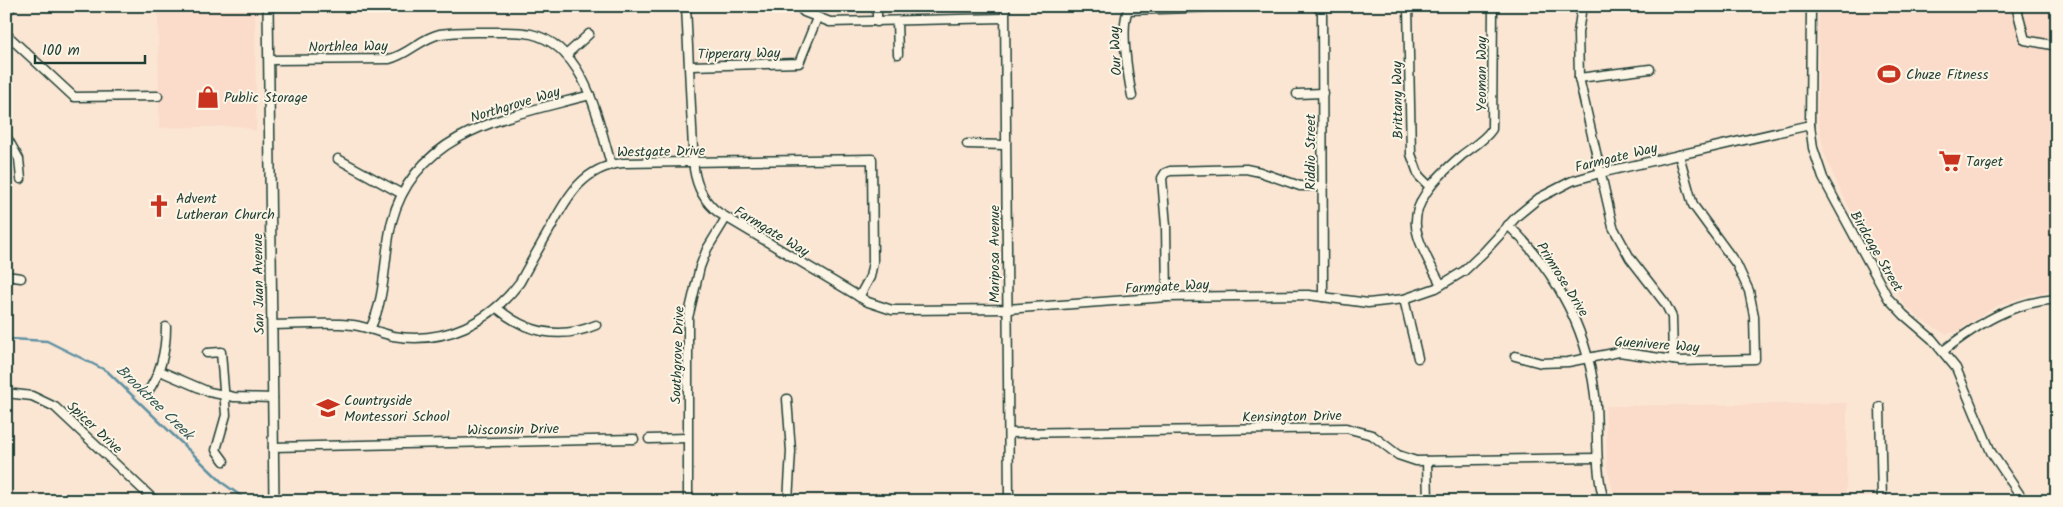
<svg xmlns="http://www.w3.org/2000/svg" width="2063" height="507" font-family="Kalam,sans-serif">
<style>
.built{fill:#fbdbc9}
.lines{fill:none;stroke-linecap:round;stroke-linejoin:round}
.stream{stroke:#6091a2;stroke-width:2.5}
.minor-casing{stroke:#1f3d34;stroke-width:11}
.major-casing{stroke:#1f3d34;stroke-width:12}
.minor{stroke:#fcf5e5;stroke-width:8}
.major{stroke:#fcf5e5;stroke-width:9}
.labels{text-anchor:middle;stroke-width:4;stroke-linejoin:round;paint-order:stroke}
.street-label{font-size:14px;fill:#1f3d34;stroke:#fcf5e5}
.poi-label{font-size:14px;fill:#1f3d34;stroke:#fcf5e5;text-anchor:start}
.water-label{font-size:15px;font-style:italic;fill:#355959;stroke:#fcf5e5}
</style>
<rect width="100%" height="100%" fill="#fbe6d4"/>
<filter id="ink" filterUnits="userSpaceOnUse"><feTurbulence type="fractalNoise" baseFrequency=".02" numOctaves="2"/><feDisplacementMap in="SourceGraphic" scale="10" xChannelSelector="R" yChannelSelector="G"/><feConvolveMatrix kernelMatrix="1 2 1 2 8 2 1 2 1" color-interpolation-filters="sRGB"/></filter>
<g filter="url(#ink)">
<g class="built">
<path d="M158,6H255L256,131L239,126L159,128Z"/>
<path d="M1819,6H2057V290L2031,294L1996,306L1956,332L1946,334L1920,319L1904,304L1892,286L1839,188L1824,153L1818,116Z"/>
<path d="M1847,403L1846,501H1616L1607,468L1606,406Z"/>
</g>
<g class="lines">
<path class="stream" d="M6,336L11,339L47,341L107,371L224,484L248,501"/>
<defs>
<g id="minor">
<path d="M686,6L694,169C697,188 704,202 719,213L868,302L892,310H907L1007,309L1167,297L1308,295L1368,303L1404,299L1436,288L1464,271L1484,252L1517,216L1539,198L1572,181L1600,173L1810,125"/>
<path d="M798,6L804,12L830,22L1004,18"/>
<path d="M877,6V22"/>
<path d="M1005,6L1009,501"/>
<path d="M1316,6L1322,12L1323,297"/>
<path d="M1408,6L1411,154L1419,176L1430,187"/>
<path d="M1582,6L1578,33L1579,78L1613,227L1630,258L1665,303L1672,317L1673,360"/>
<path d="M1811,6L1810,125L1813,148L1823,178L1888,298L1904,315L1932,339L1956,368L1991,452L2024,501"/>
<path d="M2016,6L2025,40L2057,46"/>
<path d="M6,13L12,6"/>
<path d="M897,21L898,54"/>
<path d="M6,34L74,97L158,96"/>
<path d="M566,55L589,34"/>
<path d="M269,60L389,59C408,55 421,38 440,34C457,31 475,32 493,32C506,32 518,31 531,34C585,46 598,120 611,164"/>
<path d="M691,66L799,63L817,18"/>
<path d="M1579,78L1650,69"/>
<path d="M1297,94L1323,93"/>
<path d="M1132,96C1128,76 1120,28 1128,10L1254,6"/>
<path d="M6,136L19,159L21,179"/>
<path d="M967,144L1005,145"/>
<path d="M338,159L402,194"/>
<path d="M1508,225C1558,272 1591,337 1596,406C1598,438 1595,469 1604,501"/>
<path d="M6,276L21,278"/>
<path d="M1441,285C1433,269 1423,253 1418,236C1407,204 1439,175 1461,156C1471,148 1485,140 1492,129L1493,6"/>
<path d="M1167,297L1166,226L1162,178L1165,173L1170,171L1246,169L1260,172L1300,186H1323"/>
<path d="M1404,299L1418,358"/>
<path d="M497,308C526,333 560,340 596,325"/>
<path d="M272,325C298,325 326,322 353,325C367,327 380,333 393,336C444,345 490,322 520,282C530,263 541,245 551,227C568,195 584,167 623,163L872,159L873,262L870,277L859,297"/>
<path d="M370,329C387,295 383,257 392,221C416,129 513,116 590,95"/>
<path d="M1943,351C1978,324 2012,302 2057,299"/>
<path d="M207,353L221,352L226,415L216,450L224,461"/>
<path d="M1515,356L1541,363L1568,362L1619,352L1680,361L1755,359L1754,316L1749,291L1737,265L1693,205L1679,155"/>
<path d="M160,371L209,392L234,397L273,398"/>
<path d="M6,393L32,396L55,407L155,501"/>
<path d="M147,393C161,373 166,351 166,327"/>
<path d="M787,399L791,451L788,501"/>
<path d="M1880,407L1882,501"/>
<path d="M1009,433L1346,428L1372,435L1398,455L1416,461L1596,458"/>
<path d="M649,439L687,438"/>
<path d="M273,447L634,439"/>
<path d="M1427,461L1428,501"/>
<path d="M6,500L7,501"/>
<path d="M688,501V318L700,267L707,249L726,218"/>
</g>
<path id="major" d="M268,6L274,501"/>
</defs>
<use href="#minor" class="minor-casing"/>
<use href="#major" class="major-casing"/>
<use href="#minor" class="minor"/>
<use href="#major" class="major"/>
</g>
</g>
<defs>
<symbol id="stadium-bare" viewBox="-9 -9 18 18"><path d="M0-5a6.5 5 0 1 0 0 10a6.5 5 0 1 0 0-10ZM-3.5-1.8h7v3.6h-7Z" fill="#c8321e" stroke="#fcf5e5" stroke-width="2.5" paint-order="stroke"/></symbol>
<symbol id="shop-bare" viewBox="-9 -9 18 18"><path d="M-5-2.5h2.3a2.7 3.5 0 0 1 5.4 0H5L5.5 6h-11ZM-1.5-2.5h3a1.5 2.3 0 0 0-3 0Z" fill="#c8321e" stroke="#fcf5e5" stroke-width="2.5" paint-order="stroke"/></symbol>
<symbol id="supermarket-bare" viewBox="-9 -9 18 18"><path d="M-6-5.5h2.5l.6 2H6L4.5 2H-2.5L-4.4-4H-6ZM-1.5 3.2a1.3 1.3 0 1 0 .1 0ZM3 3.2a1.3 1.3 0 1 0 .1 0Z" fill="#c8321e" stroke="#fcf5e5" stroke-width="2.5" paint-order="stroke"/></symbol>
<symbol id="church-bare" viewBox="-9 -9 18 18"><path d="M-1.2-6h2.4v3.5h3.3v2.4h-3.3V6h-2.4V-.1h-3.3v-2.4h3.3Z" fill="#c8321e" stroke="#fcf5e5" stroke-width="2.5" paint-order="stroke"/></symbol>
<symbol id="school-bare" viewBox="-9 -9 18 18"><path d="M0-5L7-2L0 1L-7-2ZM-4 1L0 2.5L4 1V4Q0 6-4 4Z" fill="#c8321e" stroke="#fcf5e5" stroke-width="2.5" paint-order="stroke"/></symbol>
</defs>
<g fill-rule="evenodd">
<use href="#stadium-bare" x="1873" y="58" width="32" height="32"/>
<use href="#shop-bare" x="192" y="81" width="32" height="32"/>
<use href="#supermarket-bare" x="1934" y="145" width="32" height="32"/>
<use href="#church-bare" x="143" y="190" width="32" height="32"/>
<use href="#school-bare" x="312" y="392" width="32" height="32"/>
</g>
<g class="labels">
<g class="street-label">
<text transform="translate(348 46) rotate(-1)" y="5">Northlea Way</text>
<text transform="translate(1115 51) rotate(-93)" y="5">Our Way</text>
<text transform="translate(739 53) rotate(-1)" y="5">Tipperary Way</text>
<text transform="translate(1481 74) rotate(-90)" y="5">Yeoman Way</text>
<text transform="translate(1397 100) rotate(-91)" y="5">Brittany Way</text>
<text transform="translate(515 104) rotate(-17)" y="5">Northgrove Way</text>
<text transform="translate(661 151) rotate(-1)" y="5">Westgate Drive</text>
<text transform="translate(1310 152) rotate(-90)" y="5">Riddio Street</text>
<text transform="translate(1616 157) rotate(-14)" y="5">Farmgate Way</text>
<text transform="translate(772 231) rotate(31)" y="5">Farmgate Way</text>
<text transform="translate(1877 251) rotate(60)" y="5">Birdcage Street</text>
<text transform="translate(994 254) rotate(-90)" y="5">Mariposa Avenue</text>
<text transform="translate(1563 279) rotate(58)" y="5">Primrose Drive</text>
<text transform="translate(258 284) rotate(-91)" y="5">San Juan Avenue</text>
<text transform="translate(1167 286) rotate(-3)" y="5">Farmgate Way</text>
<text transform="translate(1657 344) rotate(4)" y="5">Guenivere Way</text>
<text transform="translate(677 355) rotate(-88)" y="5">Southgrove Drive</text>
<text transform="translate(1292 416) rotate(-1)" y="5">Kensington Drive</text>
<text transform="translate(95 427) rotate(43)" y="5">Spicer Drive</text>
<text transform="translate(513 429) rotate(-1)" y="5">Wisconsin Drive</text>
</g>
<g class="poi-label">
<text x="1906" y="79">Chuze Fitness</text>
<text x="224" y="102">Public Storage</text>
<text x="1966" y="166">Target</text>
<text x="176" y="203">Advent<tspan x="176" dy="16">Lutheran Church</tspan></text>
<text x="344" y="405">Countryside<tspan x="344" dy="16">Montessori School</tspan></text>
</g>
<g class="water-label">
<text transform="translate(155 402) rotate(44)" y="5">Brooktree Creek</text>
</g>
</g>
<rect width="2063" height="507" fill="none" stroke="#fcf5e5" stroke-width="25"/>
<rect x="12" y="12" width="2038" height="482" fill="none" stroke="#1f3d34" stroke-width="2" filter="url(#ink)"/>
<path d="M35 55v8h110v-8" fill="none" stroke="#1f3d34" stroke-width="2.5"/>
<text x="42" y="55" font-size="15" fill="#1f3d34" stroke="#fcf5e5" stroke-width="4" paint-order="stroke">100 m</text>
</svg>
